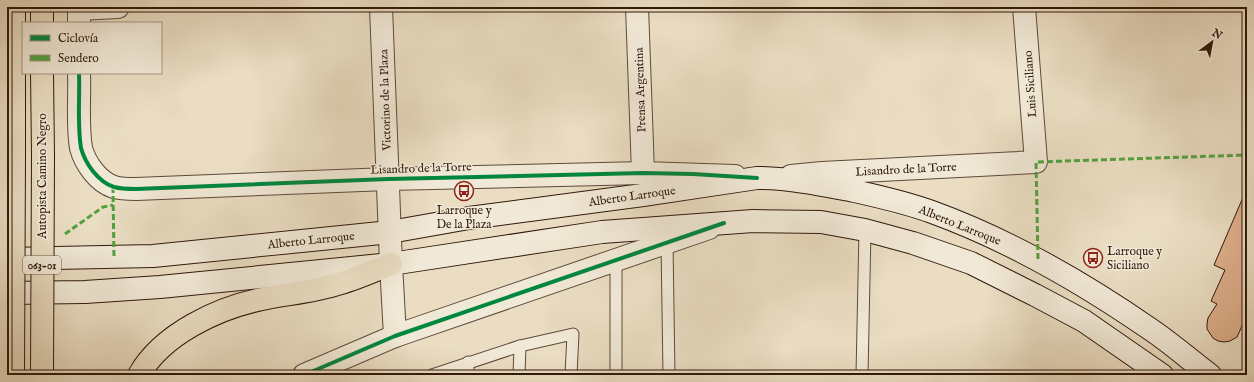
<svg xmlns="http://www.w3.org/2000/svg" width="1254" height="382" font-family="'IM FELL English',serif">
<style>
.building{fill:#deaf8b;stroke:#30190b}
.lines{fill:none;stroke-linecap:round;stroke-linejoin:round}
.service-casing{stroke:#5e4a39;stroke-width:13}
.minor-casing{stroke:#5e4a39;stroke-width:24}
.tertiary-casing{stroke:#5e4a39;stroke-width:24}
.secondary-casing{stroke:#30190b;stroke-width:24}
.motorway-casing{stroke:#30190b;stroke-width:24}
.service{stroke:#f1e9d7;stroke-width:11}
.minor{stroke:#f1e9d7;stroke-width:22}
.tertiary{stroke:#f1e9d7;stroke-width:22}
.secondary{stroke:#f1e9d7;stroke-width:22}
.motorway{stroke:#eaddc2;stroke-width:22}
.motorway-bridge-casing{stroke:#30190b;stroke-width:24;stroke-linecap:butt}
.motorway-bridge{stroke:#eaddc2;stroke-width:22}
.quiet{stroke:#52a13e;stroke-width:3;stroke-dasharray:6 3;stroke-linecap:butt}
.cycleway-casing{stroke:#f1e9d7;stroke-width:6}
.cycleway{stroke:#00873e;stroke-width:4}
.labels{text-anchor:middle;stroke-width:3;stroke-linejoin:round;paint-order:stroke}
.shield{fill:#f1e9d7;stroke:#6a5748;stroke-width:1}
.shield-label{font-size:11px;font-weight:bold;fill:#30190b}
.street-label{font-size:12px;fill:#30190b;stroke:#f1e9d7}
.poi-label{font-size:12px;fill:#30190b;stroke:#f1e9d7}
</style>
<rect width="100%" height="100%" fill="#eaddc2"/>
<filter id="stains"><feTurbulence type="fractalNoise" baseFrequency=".005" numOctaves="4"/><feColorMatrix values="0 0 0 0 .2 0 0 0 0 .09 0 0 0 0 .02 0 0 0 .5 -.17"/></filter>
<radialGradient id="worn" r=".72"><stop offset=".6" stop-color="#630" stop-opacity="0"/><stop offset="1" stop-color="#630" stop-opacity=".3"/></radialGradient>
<path class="building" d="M1247,188V315L1237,337L1230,341L1224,342L1218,341L1213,338L1207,329V324L1208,318L1217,304L1211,301L1225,270L1214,265Z"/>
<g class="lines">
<defs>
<g id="service">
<path d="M667,242L669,375"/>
<path d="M432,375L520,346L573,334L571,375"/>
<path d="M468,375V362"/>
<path d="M519,375L520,346"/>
<path d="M616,375V259"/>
<path d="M862,375L865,230"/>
</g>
<g id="minor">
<path d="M381,7L391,264"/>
<path d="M637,7L643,173"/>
<path d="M79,9L118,7"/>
<path d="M791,176L822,173L1036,162L1024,7"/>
</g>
<g id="tertiary">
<path d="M79,7V23"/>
<path d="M79,73C80,97 77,124 81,148C85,163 98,182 114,187C121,189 128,189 136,189L388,179L643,173L735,176"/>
<path d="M391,264L395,336"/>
<path d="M304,375L395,336L709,228"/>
</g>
<g id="secondary">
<path d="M7,259L153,256L351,236L390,232L469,218L643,195L757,178C788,178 819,184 850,190C877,196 905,202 932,212C1009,240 1082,282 1150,329C1171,343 1190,360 1210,375"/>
<path d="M7,293L85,292L160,287L391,264L602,232L753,221L821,222L865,230L913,243L971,263L1035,295L1084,321L1162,375"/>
</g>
<g id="motorway">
<path d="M14,7V155"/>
<path d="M42,7V23"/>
<path d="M42,73L43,155"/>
<path d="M139,375C162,334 218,308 262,299C286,294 311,292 334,285C354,280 373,271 391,264"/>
</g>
</defs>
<use href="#service" class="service-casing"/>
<use href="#minor" class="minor-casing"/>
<use href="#tertiary" class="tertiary-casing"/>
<use href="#secondary" class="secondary-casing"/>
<use href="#motorway" class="motorway-casing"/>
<use href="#service" class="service"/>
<use href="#minor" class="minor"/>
<use href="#tertiary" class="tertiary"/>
<use href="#secondary" class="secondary"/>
<use href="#motorway" class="motorway"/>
<defs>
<g id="motorway-bridge">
<path d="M13,375L14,155"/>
<path d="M42,375L43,155"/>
</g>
</defs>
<use href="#motorway-bridge" class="motorway-bridge-casing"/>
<use href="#motorway-bridge" class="motorway-bridge"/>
<g class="quiet">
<path d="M113,187L114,258"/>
<path d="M65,234L103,207L113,205"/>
<path d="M1038,259L1036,162L1247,155"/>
</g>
<defs>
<g id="cycleway">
<path d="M79,73C80,97 77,124 81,148C85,163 98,182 114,187C121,189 128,189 136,189L388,179L643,173L693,174L757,178"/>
<path d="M304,375L395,336L724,223"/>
</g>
</defs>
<use href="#cycleway" class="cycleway-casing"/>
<use href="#cycleway" class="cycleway"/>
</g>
<defs>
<symbol id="bus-ring" viewBox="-11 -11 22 22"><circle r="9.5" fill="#f1e9d7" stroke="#8f2418" stroke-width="1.5"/><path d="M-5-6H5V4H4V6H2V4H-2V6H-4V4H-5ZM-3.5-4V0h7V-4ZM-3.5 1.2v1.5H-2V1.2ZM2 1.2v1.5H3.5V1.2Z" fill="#8f2418"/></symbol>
</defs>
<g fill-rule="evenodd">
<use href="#bus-ring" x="453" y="180" width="22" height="22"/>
<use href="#bus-ring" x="1082" y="247" width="22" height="22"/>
</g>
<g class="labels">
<rect class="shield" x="23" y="256" width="38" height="18" rx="3"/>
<g class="shield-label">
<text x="42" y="269">063-01</text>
</g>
<g class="street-label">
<text transform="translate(1030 84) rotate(-94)" y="4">Luis Siciliano</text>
<text transform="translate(640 90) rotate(-92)" y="4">Prensa Argentina</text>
<text transform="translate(385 100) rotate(-92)" y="4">Victorino de la Plaza</text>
<text transform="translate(421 168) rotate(-2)" y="4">Lisandro de la Torre</text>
<text transform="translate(906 169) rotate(-3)" y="4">Lisandro de la Torre</text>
<text transform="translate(42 176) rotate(-90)" y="4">Autopista Camino Negro</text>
<text transform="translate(632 196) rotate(-8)" y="4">Alberto Larroque</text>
<text transform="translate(960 225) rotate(22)" y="4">Alberto Larroque</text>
<text transform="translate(311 240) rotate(-6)" y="4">Alberto Larroque</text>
</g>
<g class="poi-label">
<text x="464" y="214">Larroque y<tspan x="464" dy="14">De la Plaza</tspan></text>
<text x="1107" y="255" text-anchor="start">Larroque y<tspan x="1107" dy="14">Siciliano</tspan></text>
</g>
</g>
<rect width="1254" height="382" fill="none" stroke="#eaddc2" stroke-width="24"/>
<rect x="8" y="8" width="1238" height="366" fill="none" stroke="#30190b" stroke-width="2"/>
<rect x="12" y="12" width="1230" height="358" fill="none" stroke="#30190b"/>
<rect x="22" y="22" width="140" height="52" fill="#f1e9d7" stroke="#a49685"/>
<rect x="30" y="35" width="20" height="6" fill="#00873e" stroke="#a49685"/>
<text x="58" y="42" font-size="12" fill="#30190b">Ciclovía</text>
<rect x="30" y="55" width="20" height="6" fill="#52a13e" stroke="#a49685"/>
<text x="58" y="62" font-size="12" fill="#30190b">Sendero</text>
<g transform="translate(1212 42) rotate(32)" stroke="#f1e9d7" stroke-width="3" paint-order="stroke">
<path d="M0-3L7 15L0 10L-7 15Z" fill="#30190b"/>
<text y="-6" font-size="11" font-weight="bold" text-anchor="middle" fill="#30190b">N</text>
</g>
<rect width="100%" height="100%" filter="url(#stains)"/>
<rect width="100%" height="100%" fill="url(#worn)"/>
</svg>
